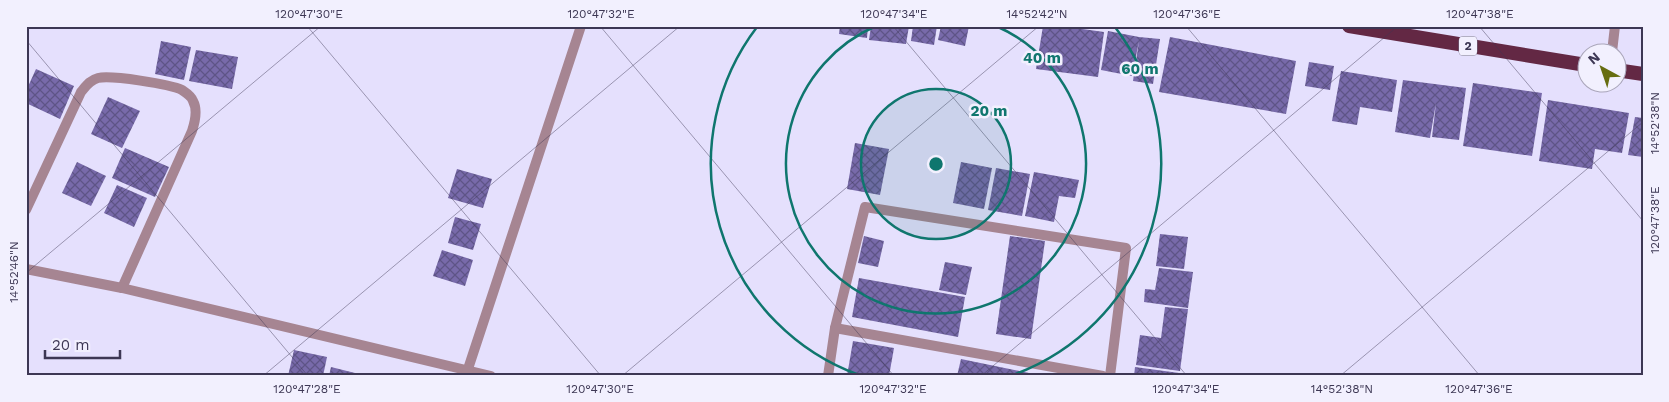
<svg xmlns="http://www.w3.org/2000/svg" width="1669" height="402" font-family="'Work Sans',sans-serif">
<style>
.building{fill:url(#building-cross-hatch)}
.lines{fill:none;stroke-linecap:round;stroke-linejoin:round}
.service{stroke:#a68592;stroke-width:10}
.minor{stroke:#a68592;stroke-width:10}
.trunk{stroke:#632844;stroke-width:14}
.ticks{fill:none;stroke:#3d3754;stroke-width:1;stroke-opacity:0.45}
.ring{fill:none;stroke:#0f766e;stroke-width:2.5}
.labels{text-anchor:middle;stroke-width:5;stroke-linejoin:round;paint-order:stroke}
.shield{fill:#f2f0fe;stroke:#736e87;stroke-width:1}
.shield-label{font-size:12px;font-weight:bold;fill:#3d3754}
.centre{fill:#0f766e;stroke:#f2f0fe;stroke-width:2.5}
.ring-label{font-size:15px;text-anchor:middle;font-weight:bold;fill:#0f766e;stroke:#f2f0fe;stroke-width:5;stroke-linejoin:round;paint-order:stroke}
.neatline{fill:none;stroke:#3d3754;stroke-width:2}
.ticks-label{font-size:12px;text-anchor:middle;fill:#3d3754}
</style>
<defs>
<pattern id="building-cross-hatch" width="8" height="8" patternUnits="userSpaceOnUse" patternTransform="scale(1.25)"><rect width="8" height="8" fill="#786aaa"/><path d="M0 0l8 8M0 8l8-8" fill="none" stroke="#5e5486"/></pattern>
</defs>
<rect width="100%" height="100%" fill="#e5e0fd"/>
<g class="building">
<path d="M840,26H868L867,38L839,34Z"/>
<path d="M871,26H909L906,44L869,40Z"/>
<path d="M913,26H937L934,45L911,41Z"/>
<path d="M941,26H969L965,46L938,40Z"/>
<path d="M1043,26H1061L1104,32L1098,77L1036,69Z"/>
<path d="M1108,31L1139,37L1160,39L1153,84L1133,81L1139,41L1132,76L1101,70Z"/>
<path d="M1170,37L1296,61L1286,114L1159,92Z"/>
<path d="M161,41L191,47L184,80L155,74Z"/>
<path d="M196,50L238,57L232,89L189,81Z"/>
<path d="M1309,62L1334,66L1330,90L1305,86Z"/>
<path d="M36,69L74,86L60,119L26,103V91Z"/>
<path d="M1341,71L1397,80L1392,112L1360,107L1357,125L1332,121Z"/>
<path d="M1403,80L1466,88L1459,140L1432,137L1436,103L1430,138L1395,132Z"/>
<path d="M1473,83L1542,93L1532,156L1463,146Z"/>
<path d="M108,97L140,111L122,148L91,134Z"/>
<path d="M1548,100L1629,113L1622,153L1595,149L1592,169L1539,161Z"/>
<path d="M1635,117L1643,118V157L1628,155Z"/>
<path d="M855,143L889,149L880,195L847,189Z"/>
<path d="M125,148L169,167L155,197L112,178Z"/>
<path d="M77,162L106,176L91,206L62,193Z"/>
<path d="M961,162L992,168L984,209L953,203Z"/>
<path d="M996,168L1030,174L1022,216L988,210Z"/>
<path d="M457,169L492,179L483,208L448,198Z"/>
<path d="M1034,172L1079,180L1075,198L1059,196L1054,222L1025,216Z"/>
<path d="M117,185L147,198L134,227L104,213Z"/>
<path d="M455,217L481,224L473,250L448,243Z"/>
<path d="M1160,234L1188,237L1184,269L1156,266Z"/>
<path d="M864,236L884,241L878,267L858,263Z"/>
<path d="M1010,236L1045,241L1031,339L996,334Z"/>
<path d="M442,250L473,260L465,286L433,276Z"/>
<path d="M945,262L972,267L966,295L939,290Z"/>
<path d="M1159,268L1193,272L1188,308L1144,302L1145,289L1155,290Z"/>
<path d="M859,278L965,297L958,337L852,317Z"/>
<path d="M1165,307L1188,309L1180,371L1136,365L1140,335L1161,338Z"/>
<path d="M853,341L894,348L889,376H847Z"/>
<path d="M294,350L327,357L323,376H288Z"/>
<path d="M961,359L1029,373L1028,376H957Z"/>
<path d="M331,367L363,375V376H329Z"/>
<path d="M1135,367L1179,373V376H1134Z"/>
</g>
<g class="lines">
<path class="service" d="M1612,52L1615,26"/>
<g class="minor">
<path d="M26,210L81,92C86,86 90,80 98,78C111,75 170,84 182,90C185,92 192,97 193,101C198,110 195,122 192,131L122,288"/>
<path d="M26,269L122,288L491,376"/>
<path d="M835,328L1103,376"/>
<path d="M466,375L581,26"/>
<path d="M828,376L835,328L865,207L1126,248L1110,376"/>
</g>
<g class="trunk">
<path d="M1349,26L1586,65"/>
<path d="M1616,70L1643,74"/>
</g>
</g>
<path class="ticks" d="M307,26L601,376M600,26L894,376M893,26L1187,376M1186,26L1480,376M1479,26L1643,221M26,40L308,376M26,273L321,26M263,376L680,26M622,376L1039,26M981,376L1398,26M1340,376L1643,122"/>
<circle cx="936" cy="164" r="75" fill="#0f766e" fill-opacity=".12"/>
<g class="ring">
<circle cx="936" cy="164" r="75"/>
<path d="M996 26A150 150 0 1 1 876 26"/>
<path d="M859 375A225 225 0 0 1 757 27M1115 27A225 225 0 0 1 1013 375"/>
</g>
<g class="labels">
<rect class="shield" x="1459" y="36.5" width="18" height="19" rx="4"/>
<g class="shield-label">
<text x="1468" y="50">2</text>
</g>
</g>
<circle cx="936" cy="164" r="8" class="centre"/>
<g class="ring-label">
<text x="1042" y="63">40 m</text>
<text x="1140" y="74">60 m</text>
<text x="989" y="116">20 m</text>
</g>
<rect width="1669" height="402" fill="none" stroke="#f2f0fe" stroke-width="55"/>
<g transform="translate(1602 68) rotate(320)"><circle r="24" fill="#f2f0fe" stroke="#aaa6ba"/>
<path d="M0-4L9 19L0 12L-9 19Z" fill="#676d11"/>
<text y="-8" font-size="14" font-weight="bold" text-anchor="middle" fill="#3d3754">N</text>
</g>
<path d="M45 350v8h75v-8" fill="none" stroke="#3d3754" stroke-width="2.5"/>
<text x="52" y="350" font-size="15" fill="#3d3754" stroke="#f2f0fe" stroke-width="4" paint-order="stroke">20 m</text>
<rect x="28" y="28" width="1614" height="346" class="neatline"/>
<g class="ticks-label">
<text x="309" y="18">120°47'30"E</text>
<text x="601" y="18">120°47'32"E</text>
<text x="894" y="18">120°47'34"E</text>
<text x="1037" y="18">14°52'42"N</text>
<text x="1187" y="18">120°47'36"E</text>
<text x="1480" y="18">120°47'38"E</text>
<text transform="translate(1655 123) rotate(-90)" y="4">14°52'38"N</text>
<text transform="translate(1655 220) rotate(-90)" y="4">120°47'38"E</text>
<text transform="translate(14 272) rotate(-90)" y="4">14°52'46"N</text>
<text x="307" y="393">120°47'28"E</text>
<text x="600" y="393">120°47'30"E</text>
<text x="893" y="393">120°47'32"E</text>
<text x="1186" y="393">120°47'34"E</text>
<text x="1342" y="393">14°52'38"N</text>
<text x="1479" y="393">120°47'36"E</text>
</g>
</svg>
